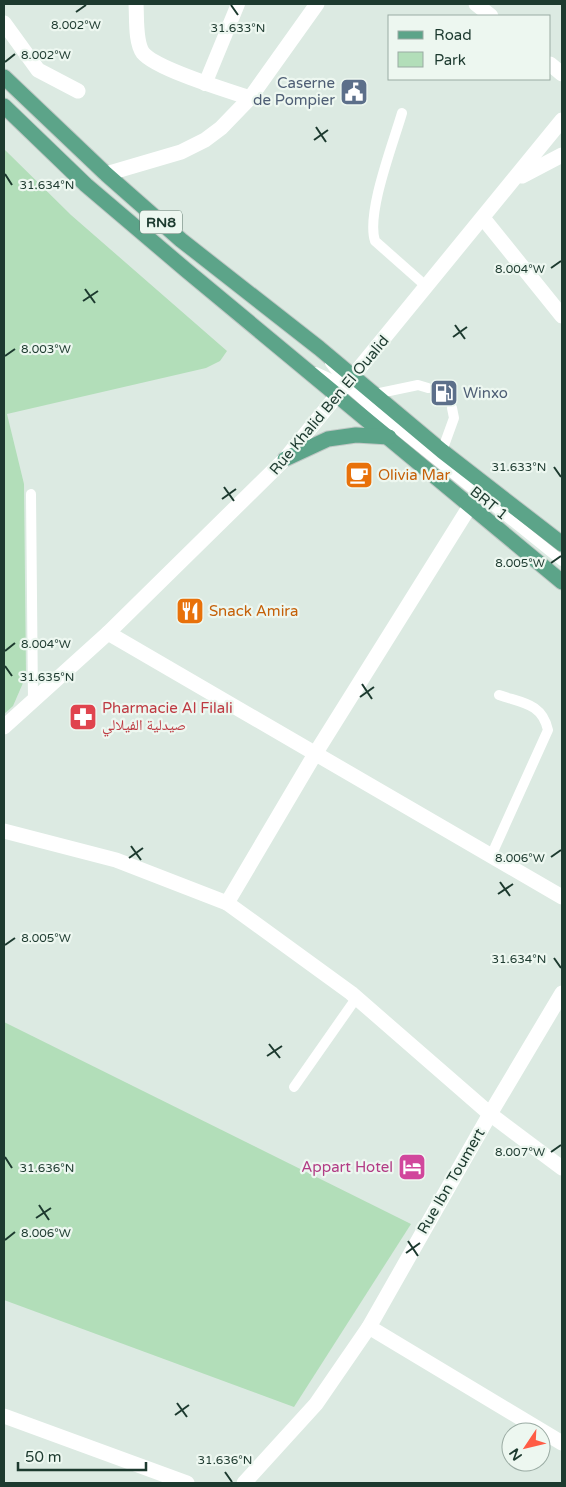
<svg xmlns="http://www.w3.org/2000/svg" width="566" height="1487" font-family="'Varela Round','Noto Naskh Arabic',sans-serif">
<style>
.green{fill:#b2deb9}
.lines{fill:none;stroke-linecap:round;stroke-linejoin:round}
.primary-casing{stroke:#c0c8c5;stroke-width:17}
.service{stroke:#fff;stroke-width:10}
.pedestrian{stroke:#fff;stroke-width:14}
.minor{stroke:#fff;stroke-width:15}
.tertiary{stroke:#fff;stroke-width:15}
.primary{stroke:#5ca489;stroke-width:15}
.ticks{fill:none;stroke:#1d3a2f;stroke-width:2}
.labels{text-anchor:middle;stroke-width:4.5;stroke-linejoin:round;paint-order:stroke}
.shield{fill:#edf7f0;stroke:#5b7369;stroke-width:1}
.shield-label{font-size:14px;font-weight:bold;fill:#1d3a2f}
.service-label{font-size:15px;fill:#4e5e75;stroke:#edf7f0;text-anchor:end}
.street-label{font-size:15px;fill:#1d3a2f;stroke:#edf7f0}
.food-label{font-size:15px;fill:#c56008;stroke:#edf7f0;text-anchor:start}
.health-label{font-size:15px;fill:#be3a42;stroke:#edf7f0;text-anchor:start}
.hotel-label{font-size:15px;fill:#b23c85;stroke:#edf7f0;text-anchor:end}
.ticks-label{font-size:12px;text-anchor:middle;fill:#1d3a2f;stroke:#edf7f0;stroke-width:4.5;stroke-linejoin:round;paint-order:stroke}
</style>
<rect width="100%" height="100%" fill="#dceae2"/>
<g class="green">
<path d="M4,149L71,215L227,351L220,361L206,368L7,414L24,484L26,676L13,706L4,714Z"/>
<path d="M4,1022L411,1224L294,1407L4,1300Z"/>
</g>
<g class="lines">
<defs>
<g id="primary">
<path d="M4,77L106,174L181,240L319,348L442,451L562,544"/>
<path d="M4,106L86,185L186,270L562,582"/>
<path d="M285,459L328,439L356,435L389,437"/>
</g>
</defs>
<use href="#primary" class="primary-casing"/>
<g class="service">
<path d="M402,113C393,144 366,213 375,241L427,287"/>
<path d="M330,363L347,386L374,410L562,561"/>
<path d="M316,372L346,386"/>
<path d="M375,394L418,385L428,388"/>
<path d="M442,451L454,418L452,408"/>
<path d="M31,494L33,701"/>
<path d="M491,856L548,730C542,703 522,703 499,695"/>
<path d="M294,1087L357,997"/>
</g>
<path class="pedestrian" d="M205,84L238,4"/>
<g class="minor">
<path d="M136,4C137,18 135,42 143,53C156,69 229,91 250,98"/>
<path d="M476,4L491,16"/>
<path d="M4,23L38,70L78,91"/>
<path d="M550,64L562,74"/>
<path d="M106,174L181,152L205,140L221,128L250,98L317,4"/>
<path d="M522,176L562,155"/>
<path d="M483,218L562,316"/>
<path d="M108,633L562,897"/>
<path d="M4,727L108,633L285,459L562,120"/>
<path d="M4,831L116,860L227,903L351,993L490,1114"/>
<path d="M227,903L315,754L470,506"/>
<path d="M369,1327L562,1443"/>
<path d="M4,1416L187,1483"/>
</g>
<g class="tertiary">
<path d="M490,1114L562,1168"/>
<path d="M244,1483L316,1404L369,1327L490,1114L562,993"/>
</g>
<use href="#primary" class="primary"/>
</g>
<path class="ticks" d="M231,5L238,15M76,12L86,5M5,62L15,54M316,127L326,142M314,140L328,130M5,174L12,185M551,268L561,261M85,289L95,303M83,301L98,291M455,325L465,339M453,337L467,327M5,356L15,349M554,467L561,477M224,487L234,501M222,499L236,489M551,563L561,556M5,651L15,643M5,666L12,676M362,684L372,699M360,697L374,687M131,846L141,860M551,857L561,850M129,858L143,848M500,882L510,896M498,894L513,884M5,945L15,938M554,958L561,968M269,1044L280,1058M267,1056L282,1046M551,1152L561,1145M5,1157L12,1168M39,1205L49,1220M36,1218L51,1208M5,1240L15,1232M408,1241L418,1256M406,1253L420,1243M177,1403L187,1417M175,1415L189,1405M225,1472L232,1482"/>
<defs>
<symbol id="civic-square" viewBox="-11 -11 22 22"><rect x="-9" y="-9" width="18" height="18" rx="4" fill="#5c6f8a" stroke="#edf7f0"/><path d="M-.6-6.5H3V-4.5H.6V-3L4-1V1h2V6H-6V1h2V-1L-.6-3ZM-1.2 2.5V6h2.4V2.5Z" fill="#fff"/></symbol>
<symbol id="fuel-square" viewBox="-11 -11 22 22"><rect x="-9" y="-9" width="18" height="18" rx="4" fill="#5c6f8a" stroke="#edf7f0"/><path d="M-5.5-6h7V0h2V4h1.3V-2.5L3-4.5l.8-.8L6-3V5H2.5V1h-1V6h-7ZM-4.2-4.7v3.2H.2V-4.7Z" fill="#fff"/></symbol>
<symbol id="cafe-square" viewBox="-11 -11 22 22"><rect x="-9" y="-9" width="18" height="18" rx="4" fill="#e8710a" stroke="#edf7f0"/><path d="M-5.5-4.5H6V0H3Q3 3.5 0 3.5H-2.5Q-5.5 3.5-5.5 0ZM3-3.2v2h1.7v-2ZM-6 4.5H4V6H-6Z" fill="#fff"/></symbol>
<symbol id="restaurant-square" viewBox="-11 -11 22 22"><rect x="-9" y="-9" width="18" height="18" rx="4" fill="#e8710a" stroke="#edf7f0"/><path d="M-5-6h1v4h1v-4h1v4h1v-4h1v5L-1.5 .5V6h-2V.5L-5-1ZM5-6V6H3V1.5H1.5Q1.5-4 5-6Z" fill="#fff"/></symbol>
<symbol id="pharmacy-square" viewBox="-11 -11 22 22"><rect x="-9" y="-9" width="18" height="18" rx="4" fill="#e0444e" stroke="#edf7f0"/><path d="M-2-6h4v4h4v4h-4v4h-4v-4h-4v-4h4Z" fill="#fff"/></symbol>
<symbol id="hotel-square" viewBox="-11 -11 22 22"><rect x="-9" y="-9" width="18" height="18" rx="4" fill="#d1479c" stroke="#edf7f0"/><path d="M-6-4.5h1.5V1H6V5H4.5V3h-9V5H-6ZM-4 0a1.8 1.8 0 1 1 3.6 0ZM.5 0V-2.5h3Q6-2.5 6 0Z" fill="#fff"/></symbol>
</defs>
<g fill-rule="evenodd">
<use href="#civic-square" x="338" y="76" width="32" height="32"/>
<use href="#fuel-square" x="428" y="377" width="32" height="32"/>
<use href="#cafe-square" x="343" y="459" width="32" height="32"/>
<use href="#restaurant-square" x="174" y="595" width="32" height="32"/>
<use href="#pharmacy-square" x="67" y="701" width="32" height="32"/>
<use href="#hotel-square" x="396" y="1151" width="32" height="32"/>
</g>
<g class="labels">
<rect class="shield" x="140" y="210.5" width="42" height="23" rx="4"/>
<g class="shield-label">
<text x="161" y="227">RN8</text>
</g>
<g class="service-label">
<text x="335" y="88">Caserne<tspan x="335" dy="17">de Pompier</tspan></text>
<text x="463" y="398" text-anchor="start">Winxo</text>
</g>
<g class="street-label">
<text transform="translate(329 405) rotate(-50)" y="5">Rue Khalid Ben El Oualid</text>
<text transform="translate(489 503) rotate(39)" y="5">BRT 1</text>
<text transform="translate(451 1181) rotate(-60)" y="5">Rue Ibn Toumert</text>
</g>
<g class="food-label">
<text x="378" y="480">Olivia Mar</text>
<text x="209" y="616">Snack Amira</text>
</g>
<g class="health-label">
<text x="102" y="713">Pharmacie Al Filali<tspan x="102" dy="17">صيدلية الفيلالي</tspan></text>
</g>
<g class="hotel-label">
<text x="393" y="1172">Appart Hotel</text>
</g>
</g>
<g class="ticks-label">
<text x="76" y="29">8.002°W</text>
<text x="238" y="32">31.633°N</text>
<text x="46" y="59">8.002°W</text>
<text x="47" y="189">31.634°N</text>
<text x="520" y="273">8.004°W</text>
<text x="46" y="353">8.003°W</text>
<text x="519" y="471">31.633°N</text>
<text x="520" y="567">8.005°W</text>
<text x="46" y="648">8.004°W</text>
<text x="47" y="681">31.635°N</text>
<text x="520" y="862">8.006°W</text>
<text x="46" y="942">8.005°W</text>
<text x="519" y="963">31.634°N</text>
<text x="520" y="1156">8.007°W</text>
<text x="47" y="1172">31.636°N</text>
<text x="46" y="1237">8.006°W</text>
<text x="225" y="1464">31.636°N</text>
</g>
<rect width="566" height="1487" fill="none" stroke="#1d3a2f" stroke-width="10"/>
<rect x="388" y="15" width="162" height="65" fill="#edf7f0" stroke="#9aaba3"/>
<rect x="398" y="31" width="25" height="8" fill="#5ca489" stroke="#9aaba3"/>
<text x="434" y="40" font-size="15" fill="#1d3a2f">Road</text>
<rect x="398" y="52" width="25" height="15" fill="#b2deb9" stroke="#9aaba3"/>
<text x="434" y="65" font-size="15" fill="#1d3a2f">Park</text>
<g transform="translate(526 1447) rotate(235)"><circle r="24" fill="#edf7f0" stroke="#9aaba3"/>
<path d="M0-4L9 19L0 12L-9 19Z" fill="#ff5c45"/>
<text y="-8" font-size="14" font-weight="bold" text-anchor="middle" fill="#1d3a2f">N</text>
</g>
<path d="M18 1462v8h128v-8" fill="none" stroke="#1d3a2f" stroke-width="2.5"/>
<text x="25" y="1462" font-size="15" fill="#1d3a2f" stroke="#edf7f0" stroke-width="4" paint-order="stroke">50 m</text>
</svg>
